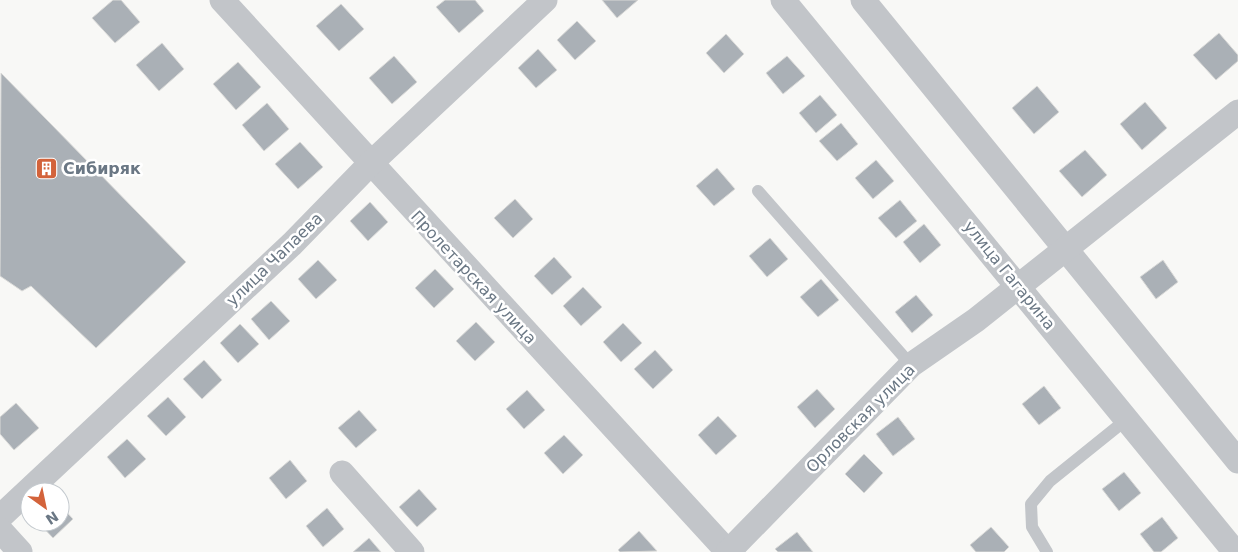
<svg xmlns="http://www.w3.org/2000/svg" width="1238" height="552" font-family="'DejaVu Sans',sans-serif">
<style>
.building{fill:#aab0b6;stroke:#dadad8}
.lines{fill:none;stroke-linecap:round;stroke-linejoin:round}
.service{stroke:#c2c5c9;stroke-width:12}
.minor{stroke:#c2c5c9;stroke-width:25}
.labels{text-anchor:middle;stroke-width:5;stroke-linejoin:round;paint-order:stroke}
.poi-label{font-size:16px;font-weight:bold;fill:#6a7784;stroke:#fff;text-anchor:start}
.street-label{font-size:16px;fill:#6a7784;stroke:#fff}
</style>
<rect width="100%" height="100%" fill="#f8f8f6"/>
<g class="building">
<path d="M113,0H121L140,22L115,43L92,18Z"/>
<path d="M445,0H475L484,11L459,33L436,7Z"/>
<path d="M602,0H638L617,18Z"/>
<path d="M341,4L364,29L339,51L316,26Z"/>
<path d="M577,21L596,41L575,60L557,40Z"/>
<path d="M1219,33L1238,55V61L1216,80L1193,55Z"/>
<path d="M726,34L744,54L724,73L706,53Z"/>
<path d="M162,43L184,69L159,91L136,65Z"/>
<path d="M538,49L557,70L536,88L518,68Z"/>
<path d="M394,56L417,82L392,104L369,78Z"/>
<path d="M787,56L805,76L783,94L766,73Z"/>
<path d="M238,62L261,87L236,110L213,84Z"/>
<path d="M1,73L186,262L96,348L31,286L22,291L0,276Z"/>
<path d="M1037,86L1059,112L1034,134L1012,108Z"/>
<path d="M820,95L837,115L816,133L799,113Z"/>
<path d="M1145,102L1167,128L1142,150L1120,124Z"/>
<path d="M267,103L289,129L264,151L242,125Z"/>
<path d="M841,123L858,144L837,161L819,141Z"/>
<path d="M300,142L323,167L298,189L275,164Z"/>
<path d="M1085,150L1107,175L1082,197L1059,171Z"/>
<path d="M876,160L894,181L873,199L855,178Z"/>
<path d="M717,168L735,189L714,206L696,186Z"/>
<path d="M515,199L533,219L513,238L494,218Z"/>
<path d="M900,200L917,221L896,238L878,218Z"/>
<path d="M370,202L388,222L368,241L350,221Z"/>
<path d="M924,224L941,245L920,263L903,242Z"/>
<path d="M770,238L788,259L767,277L749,256Z"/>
<path d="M554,257L572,277L552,295L534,276Z"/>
<path d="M318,260L337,280L316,299L298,279Z"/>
<path d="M1163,260L1178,282L1156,299L1140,277Z"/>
<path d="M435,269L454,289L434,308L415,288Z"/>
<path d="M821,279L839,300L818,317L800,297Z"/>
<path d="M583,287L602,307L581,326L563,306Z"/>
<path d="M916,295L933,315L912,333L895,312Z"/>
<path d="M271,301L290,321L269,340L251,319Z"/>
<path d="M476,322L495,342L475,361L456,341Z"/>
<path d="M623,323L642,343L621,362L603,342Z"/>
<path d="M240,324L259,344L238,363L220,343Z"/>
<path d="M655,350L673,370L653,389L634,369Z"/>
<path d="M204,360L222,380L202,399L183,379Z"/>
<path d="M1044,386L1061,408L1039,425L1022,404Z"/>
<path d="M817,389L835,409L815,428L797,407Z"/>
<path d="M527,390L545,410L524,429L506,409Z"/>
<path d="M168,397L186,417L166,436L147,416Z"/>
<path d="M16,403L39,428L14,450L0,434V417Z"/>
<path d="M359,410L377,430L356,448L338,428Z"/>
<path d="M718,416L737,436L716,455L698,435Z"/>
<path d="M898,417L915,439L893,456L876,434Z"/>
<path d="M564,435L583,455L563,474L544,453Z"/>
<path d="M127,439L146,459L125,478L107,457Z"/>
<path d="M864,454L883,473L864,493L845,474Z"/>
<path d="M290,460L307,481L286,499L269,478Z"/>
<path d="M1124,472L1141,493L1119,511L1102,489Z"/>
<path d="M419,489L437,509L417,527L399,507Z"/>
<path d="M60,505L73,519L53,538L38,522H60Z"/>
<path d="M327,508L344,529L323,547L306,526Z"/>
<path d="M1162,517L1178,538L1161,552H1154L1140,534Z"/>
<path d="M991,527L1009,547L1004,552H976L970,545Z"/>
<path d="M639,531L657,551L620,552L618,550Z"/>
<path d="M797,532L813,552H778L775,549Z"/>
<path d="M369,538L381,552H353Z"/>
</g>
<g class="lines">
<g class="service">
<path d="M758,191L911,365"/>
<path d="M1047,552L1032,527L1031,504L1050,481L1127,419"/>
</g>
<g class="minor">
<path d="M222,0L728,552"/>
<path d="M783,0L1235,552"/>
<path d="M863,0L1238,461"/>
<path d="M342,473L412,552"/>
<path d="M0,517L292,244L370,164L545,0"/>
<path d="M0,530L20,552"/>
<path d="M728,552L911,365L976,320L1238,112"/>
</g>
</g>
<defs>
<symbol id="building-square" viewBox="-11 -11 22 22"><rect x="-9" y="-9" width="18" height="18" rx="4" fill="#d3633b" stroke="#fff"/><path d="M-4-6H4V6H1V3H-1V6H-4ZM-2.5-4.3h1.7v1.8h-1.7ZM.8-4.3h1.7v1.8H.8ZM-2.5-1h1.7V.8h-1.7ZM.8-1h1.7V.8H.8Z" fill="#fff"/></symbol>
</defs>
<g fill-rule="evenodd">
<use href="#building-square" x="34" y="156" width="25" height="25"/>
</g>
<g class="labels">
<g class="poi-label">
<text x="63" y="174">Сибиряк</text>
</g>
<g class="street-label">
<text transform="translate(274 259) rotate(-44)" y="6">улица Чапаева</text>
<text transform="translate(1010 275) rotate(51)" y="6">улица Гагарина</text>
<text transform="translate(474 277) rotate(47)" y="6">Пролетарская улица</text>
<text transform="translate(860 418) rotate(-45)" y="6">Орловская улица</text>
</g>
</g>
<g transform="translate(45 507) rotate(147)"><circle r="24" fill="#ffffff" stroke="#c3c9ce"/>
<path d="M0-4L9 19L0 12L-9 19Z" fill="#d3633b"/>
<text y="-8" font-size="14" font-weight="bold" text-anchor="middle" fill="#6a7784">N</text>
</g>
</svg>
